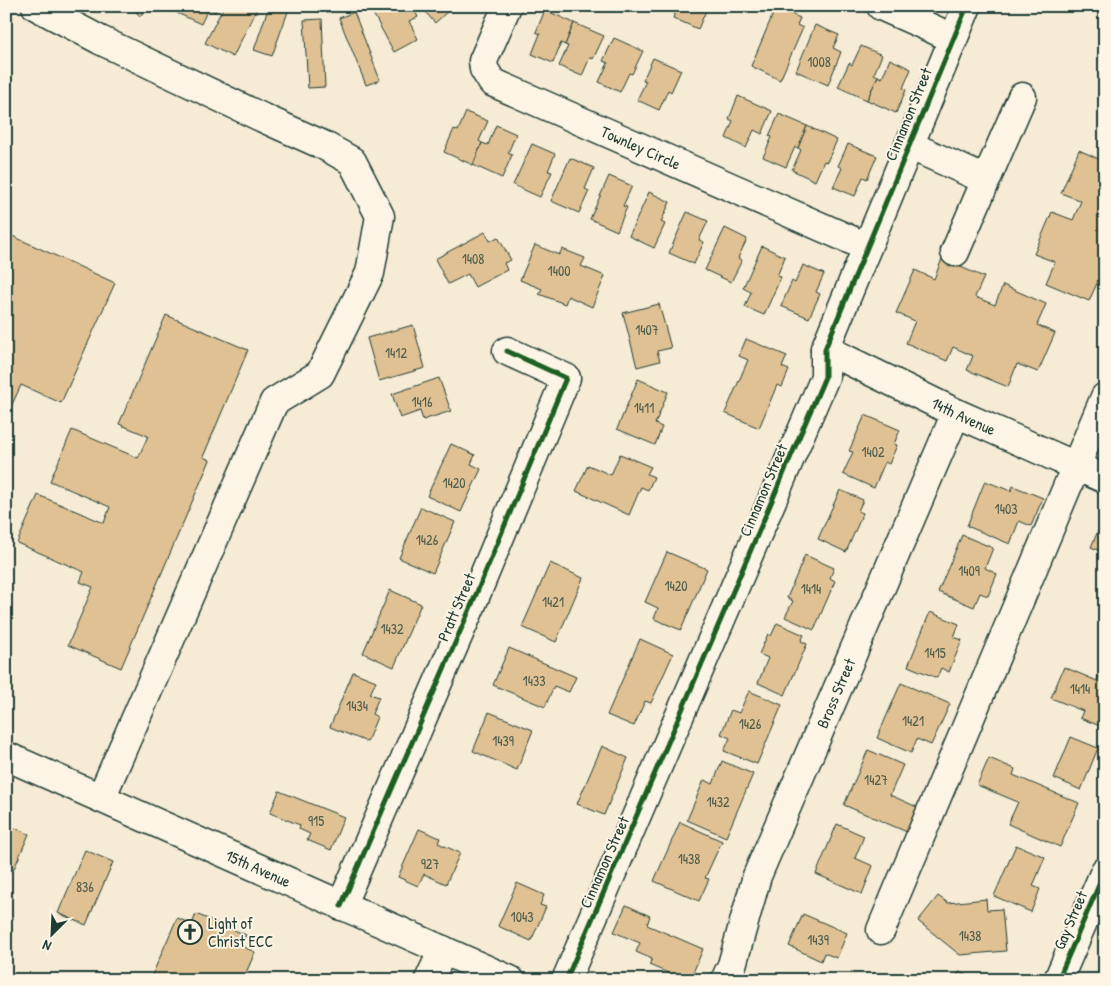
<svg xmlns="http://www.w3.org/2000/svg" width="1111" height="986" font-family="'Patrick Hand',sans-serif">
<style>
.building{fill:#e0c193;stroke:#1f3d34}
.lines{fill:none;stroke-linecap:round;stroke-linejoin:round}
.minor-casing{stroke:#1f3d34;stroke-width:31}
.minor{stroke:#fcf5e5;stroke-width:28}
.cycleway-casing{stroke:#fcf5e5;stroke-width:8}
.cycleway{stroke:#1b5e20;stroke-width:5}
.labels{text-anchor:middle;stroke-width:4;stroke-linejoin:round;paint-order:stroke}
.number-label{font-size:14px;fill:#4f5e4c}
.street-label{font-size:16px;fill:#1f3d34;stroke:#fcf5e5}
.poi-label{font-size:16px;fill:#1f3d34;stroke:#fcf5e5;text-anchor:start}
</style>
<rect width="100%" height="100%" fill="#f6ebd5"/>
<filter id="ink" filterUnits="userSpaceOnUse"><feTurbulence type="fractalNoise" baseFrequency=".02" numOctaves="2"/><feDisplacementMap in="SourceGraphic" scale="10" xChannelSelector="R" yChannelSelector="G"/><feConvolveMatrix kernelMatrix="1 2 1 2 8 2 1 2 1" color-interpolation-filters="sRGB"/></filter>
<g filter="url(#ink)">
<g class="building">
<path d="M130,6H149L140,16Z"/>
<path d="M180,6H217L215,12L208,9L201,24L177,13Z"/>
<path d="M224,6H258L233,57L205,43Z"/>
<path d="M269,6H290L272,56L254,50Z"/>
<path d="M369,6H412L418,17L409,21L418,39L394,52Z"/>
<path d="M420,6H443L448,11L435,23Z"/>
<path d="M678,6H708L698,29L673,18Z"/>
<path d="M776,7L800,18L797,25L803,28L780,80L751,66Z"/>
<path d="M545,10L574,23L565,45L561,43L553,63L532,54L540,34L536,32Z"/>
<path d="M354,12L380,80L366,85L339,18Z"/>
<path d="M322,19L325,87L308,88L304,20Z"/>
<path d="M574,23L604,36L593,59L590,57L582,76L559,66L568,46L565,45Z"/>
<path d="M815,25L839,35L833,48L841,52L828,85L796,71Z"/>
<path d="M614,38L643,51L632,74L629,73L620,92L599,82L608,63L603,61Z"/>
<path d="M861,46L882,55L874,74L878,76L867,100L838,87L849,63L852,65Z"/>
<path d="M653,58L681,70L671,92L668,90L659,110L637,100L646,81L643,80Z"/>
<path d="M890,59L911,69L903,88L906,90L896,113L867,100L878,76L882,78Z"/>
<path d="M738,96L772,111L762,134L754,130L746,148L726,138L733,121L729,119Z"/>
<path d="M466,112L488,121L479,141L482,143L473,165L444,152L454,129L458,131Z"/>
<path d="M779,114L807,126L798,148L795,147L786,167L763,157L772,137L769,136Z"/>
<path d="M496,125L516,134L508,153L512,155L502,178L473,165L482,143L488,145Z"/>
<path d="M807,126L837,140L827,162L824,161L815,181L792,170L801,150L798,148Z"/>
<path d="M532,144L555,154L548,171L552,172L540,197L513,185Z"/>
<path d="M848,144L877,156L867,179L863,177L855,196L833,187L842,168L838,166Z"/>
<path d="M1079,150L1101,160L1105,150V284L1098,281L1089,301L1046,283L1055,262L1034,254L1052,212L1073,220L1081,201L1061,193Z"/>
<path d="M570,158L594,168L585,189L589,191L579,213L551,201Z"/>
<path d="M609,176L632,186L623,206L627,207L617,231L590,219Z"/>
<path d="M649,192L670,202L661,222L665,224L654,248L629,236Z"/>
<path d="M687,212L708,221L699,240L704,242L694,264L669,253Z"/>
<path d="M725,228L747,239L738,258L742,260L731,282L705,270Z"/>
<path d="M485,232L490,241L498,237L511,260L504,263L507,270L475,287L468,274L448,284L435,259Z"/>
<path d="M6,233L115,283L61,403L21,385L10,409L6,408Z"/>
<path d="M535,245L559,255L562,249L585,258L581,266L605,276L592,307L568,296L565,304L539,294L542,289L520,280Z"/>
<path d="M762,246L785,257L777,276L781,277L764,315L745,307L751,292L743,288Z"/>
<path d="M942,259L984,277L975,297L995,305L1003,285L1046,304L1037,325L1055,333L1038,372L1017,364L1008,387L967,370L973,356L953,347L947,361L906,343L915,321L896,313L915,270L934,279Z"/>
<path d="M803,265L824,274L816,292L820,294L809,318L781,306L792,281L795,283Z"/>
<path d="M659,304L671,348L657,351L660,361L637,367L623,313Z"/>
<path d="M166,315L248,350L203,457L210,460L121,668L68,645L93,587L80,582L84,572L17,543L38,495L104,523L110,507L50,481L72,430L138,458L148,436L119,424Z"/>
<path d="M413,325L425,368L379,381L367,338Z"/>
<path d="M746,339L787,356L782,367L789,370L782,387L777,385L759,428L725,413L748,360L739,356Z"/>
<path d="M439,378L451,411L423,420L420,411L400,418L392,394Z"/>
<path d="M638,379L668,392L655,424L662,427L655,445L617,429Z"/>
<path d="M865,415L900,430L894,444L897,445L889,464L885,462L874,488L843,474L853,452L849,451Z"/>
<path d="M451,444L475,455L471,464L481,469L461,512L427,496Z"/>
<path d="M620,454L651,467L647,474L654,477L648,490L641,487L629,515L576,491L588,465L611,475Z"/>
<path d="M985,481L1011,491L1013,486L1043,498L1031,526L1019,521L1010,544L967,526Z"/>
<path d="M840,490L863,500L858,511L863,513L846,552L818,539Z"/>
<path d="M421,507L455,522L433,573L399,558Z"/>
<path d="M1101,524L1105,526V553L1091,547Z"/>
<path d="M962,535L993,548L985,568L997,574L988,596L980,593L974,607L938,592Z"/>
<path d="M667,552L707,569L681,630L654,619L658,608L645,602Z"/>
<path d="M805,555L834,568L830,578L835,581L814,630L785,617L793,601L787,598Z"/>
<path d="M550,563L583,578L556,642L522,627Z"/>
<path d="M390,590L421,604L394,667L363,653Z"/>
<path d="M930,612L959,624L954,637L962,640L949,672L941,668L937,678L908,666Z"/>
<path d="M777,623L804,635L801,641L807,644L785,695L758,683L768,658L759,654L768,634L771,636Z"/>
<path d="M640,639L673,654L651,703L645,701L634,726L607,715Z"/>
<path d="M509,648L576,677L569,692L554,686L545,707L493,685Z"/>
<path d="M1064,667L1097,681L1098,676L1105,679V728L1080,718L1083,711L1051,698Z"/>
<path d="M353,672L376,681L370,694L379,697L372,714L377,717L367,742L330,727Z"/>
<path d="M901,683L950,704L931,745L917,739L911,753L877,738Z"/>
<path d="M749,691L782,705L757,764L724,751L730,738L721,734L731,710L739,713Z"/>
<path d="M489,712L533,730L517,770L473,751Z"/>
<path d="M1071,737L1098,748L1081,790L1054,778Z"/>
<path d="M602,746L628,758L604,815L577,804Z"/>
<path d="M868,750L903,765L890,795L917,807L907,832L844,805Z"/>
<path d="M989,758L1015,769L1013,775L1079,803L1060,847L1008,824L1018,802L977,785Z"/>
<path d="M722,761L753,774L726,837L687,820L704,780L713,784Z"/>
<path d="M279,791L344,817L331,850L307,840L310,834L299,829L300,825L270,813Z"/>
<path d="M680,822L722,841L705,878L709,879L699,901L654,881Z"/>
<path d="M6,824L29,834L13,871L6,868Z"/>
<path d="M837,824L864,836L855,858L873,866L862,894L816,874Z"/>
<path d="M419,829L440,838L438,843L460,853L446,884L424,874L418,886L398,877Z"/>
<path d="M1016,845L1045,857L1033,886L1040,889L1031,912L994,896Z"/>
<path d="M85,850L113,862L86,925L58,913Z"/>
<path d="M517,883L544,895L540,905L546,907L531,941L498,926Z"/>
<path d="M938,896L948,903L986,899L987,910L1002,909L1006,951L960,955L918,921Z"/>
<path d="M626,905L650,916L647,925L703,949L690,980H685L649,965L652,959L636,952L640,943L614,932Z"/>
<path d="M196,914L246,935L241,946L255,952L243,980H150L177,918L192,924Z"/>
<path d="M803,914L847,933L837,958L824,953L821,961L789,946Z"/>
<path d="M959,972L977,980H955Z"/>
<path d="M6,975L18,980H6Z"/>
</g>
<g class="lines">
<defs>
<g id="minor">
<path d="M36,6L100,40L263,118L323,145L352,161L380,216L370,273L320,374L274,402L101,798"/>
<path id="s1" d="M507,6L483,61L484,69L492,82L867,247"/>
<path d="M881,6L953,38"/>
<path d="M909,145L986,180L955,252"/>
<path d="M986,180L1022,97"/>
<path id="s2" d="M825,349L956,413L1105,479"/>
<path id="s3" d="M6,756L510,980"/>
<path d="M341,906L472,604L566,378L507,351"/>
<path d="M881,930L1105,397"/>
<path d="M429,980L443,950"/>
<path d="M566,980L825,377V349L967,6"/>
<path id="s4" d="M725,980L732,965L757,876L956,413"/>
<path d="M1058,980L1105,871"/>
</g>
</defs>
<use href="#minor" class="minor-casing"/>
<use href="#minor" class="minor"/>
<defs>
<g id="cycleway">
<path d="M341,906L472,604L566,378L507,351"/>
<path d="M566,980L825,377V349L967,6"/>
<path d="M1058,980L1105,871"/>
</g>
</defs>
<use href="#cycleway" class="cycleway-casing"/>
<use href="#cycleway" class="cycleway"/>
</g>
</g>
<defs>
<symbol id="church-ring" viewBox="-11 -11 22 22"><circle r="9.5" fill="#fcf5e5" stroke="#1f3d34" stroke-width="1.5"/><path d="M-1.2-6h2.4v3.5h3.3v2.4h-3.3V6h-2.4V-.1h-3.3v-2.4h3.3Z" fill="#1f3d34"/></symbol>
</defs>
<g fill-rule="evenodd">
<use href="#church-ring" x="176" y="918" width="28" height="28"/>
</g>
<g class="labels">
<g class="number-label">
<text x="819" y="67">1008</text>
<text x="473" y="264">1408</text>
<text x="559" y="276">1400</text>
<text x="647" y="335">1407</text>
<text x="396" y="358">1412</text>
<text x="422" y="407">1416</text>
<text x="644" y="413">1411</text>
<text x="873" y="457">1402</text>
<text x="454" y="488">1420</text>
<text x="1006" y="514">1403</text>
<text x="427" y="545">1426</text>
<text x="969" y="576">1409</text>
<text x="676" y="591">1420</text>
<text x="811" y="594">1414</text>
<text x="553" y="607">1421</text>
<text x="392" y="634">1432</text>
<text x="935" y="658">1415</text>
<text x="534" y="686">1433</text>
<text x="1080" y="694">1414</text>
<text x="357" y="711">1434</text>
<text x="913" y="726">1421</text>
<text x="750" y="729">1426</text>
<text x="503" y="746">1439</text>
<text x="876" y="785">1427</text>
<text x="718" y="807">1432</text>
<text x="316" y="826">915</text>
<text x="689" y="864">1438</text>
<text x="430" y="869">927</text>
<text x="85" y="892">836</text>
<text x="522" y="922">1043</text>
<text x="970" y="941">1438</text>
<text x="818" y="945">1439</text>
</g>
<g class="street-label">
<text transform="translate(908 114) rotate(-68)" y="6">Cinnamon Street</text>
<text dy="6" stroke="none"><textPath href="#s1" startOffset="246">Townley Circle</textPath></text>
<text dy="6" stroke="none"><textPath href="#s2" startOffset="154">14th Avenue</textPath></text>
<text transform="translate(763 490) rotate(-67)" y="6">Cinnamon Street</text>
<text transform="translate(456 607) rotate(-67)" y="6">Pratt Street</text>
<text dy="6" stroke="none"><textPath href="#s4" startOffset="308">Bross Street</textPath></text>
<text transform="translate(604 862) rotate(-66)" y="6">Cinnamon Street</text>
<text dy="6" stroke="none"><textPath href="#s3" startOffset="276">15th Avenue</textPath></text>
<text transform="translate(1070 920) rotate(-67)" y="6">Gay Street</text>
</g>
<g class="poi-label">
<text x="208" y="929">Light of<tspan x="208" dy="18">Christ ECC</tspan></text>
</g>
</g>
<rect width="1111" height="986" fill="none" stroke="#fcf5e5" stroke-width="25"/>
<rect x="12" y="12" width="1086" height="961" fill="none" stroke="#1f3d34" stroke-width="2" filter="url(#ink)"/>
<g transform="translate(52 934) rotate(204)" stroke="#fcf5e5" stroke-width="4" paint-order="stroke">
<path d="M0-4L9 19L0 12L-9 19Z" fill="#1f3d34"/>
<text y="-8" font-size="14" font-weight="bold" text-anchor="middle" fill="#1f3d34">N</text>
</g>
</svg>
